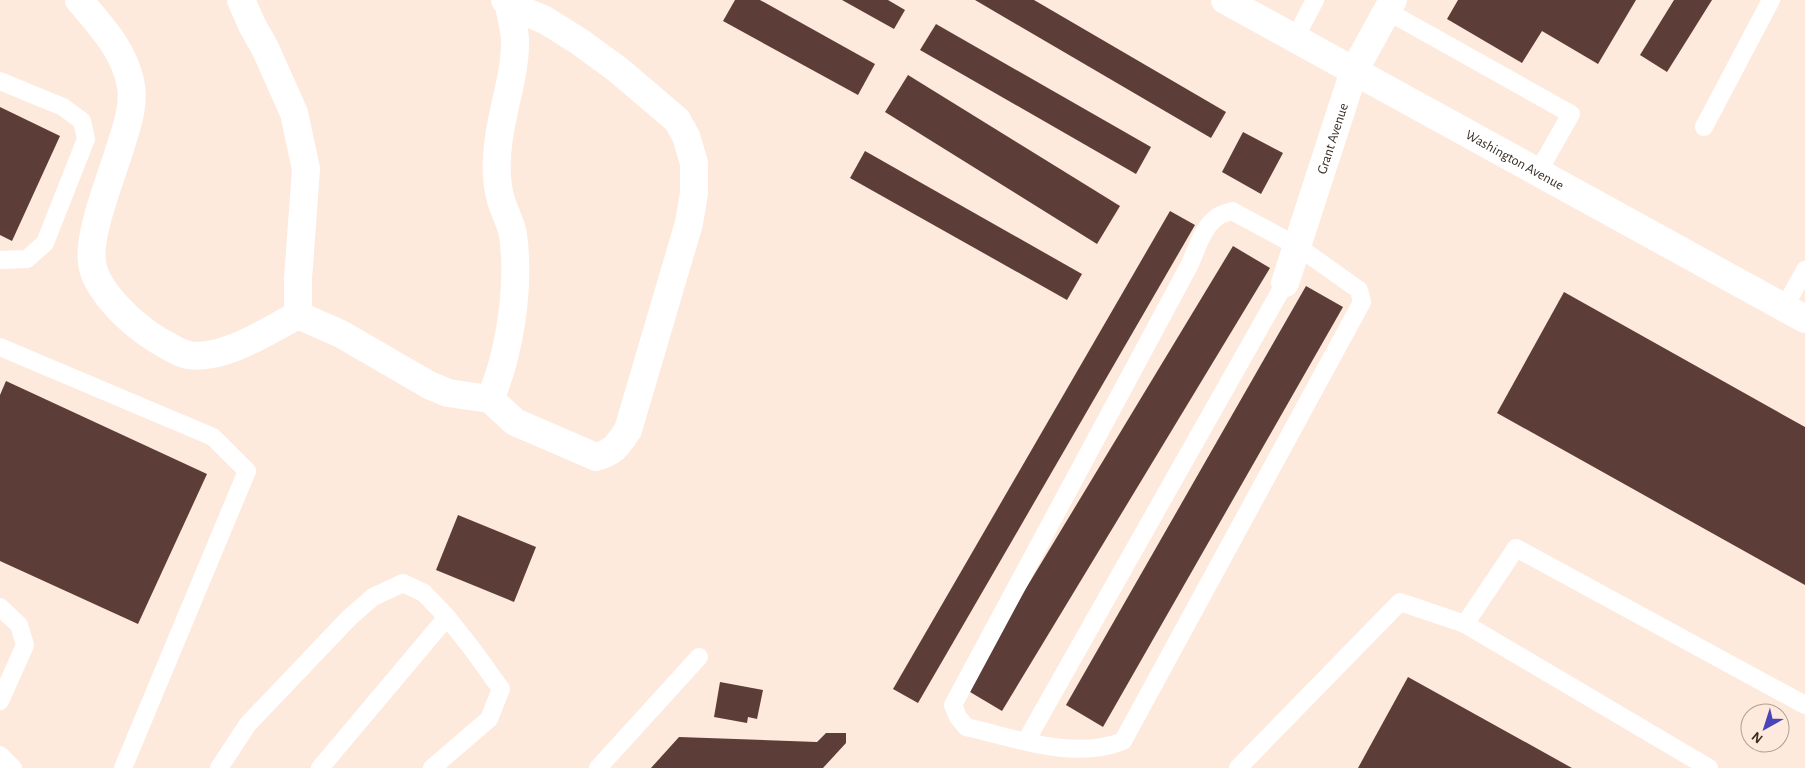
<svg xmlns="http://www.w3.org/2000/svg" width="1805" height="768" font-family="'Alegreya Sans',sans-serif">
<style>
.building{fill:#5d3d38}
.lines{fill:none;stroke-linecap:round;stroke-linejoin:round}
.service{stroke:#fff;stroke-width:18}
.minor{stroke:#fff;stroke-width:28}
.labels{text-anchor:middle;stroke-width:5;stroke-linejoin:round;paint-order:stroke}
.street-label{font-size:14px;fill:#392d25;stroke:#fdeadd}
</style>
<rect width="100%" height="100%" fill="#fdeadd"/>
<g class="building">
<path d="M735,0H760L875,64L858,95L723,21Z"/>
<path d="M842,0H888L905,10L894,29Z"/>
<path d="M975,0H1034L1226,112L1211,138Z"/>
<path d="M1458,0H1636L1598,64L1542,31L1522,63L1447,19Z"/>
<path d="M1674,0H1712L1667,72L1640,55Z"/>
<path d="M936,24L1151,147L1136,174L920,50Z"/>
<path d="M908,75L1120,206L1097,244L885,112Z"/>
<path d="M0,107L60,136L12,241L0,235Z"/>
<path d="M1243,132L1283,153L1261,194L1222,172Z"/>
<path d="M865,151L1082,274L1067,300L850,178Z"/>
<path d="M1170,211L1195,225L918,703L893,689Z"/>
<path d="M1233,246L1270,268L1002,711L965,689Z"/>
<path d="M1306,286L1343,307L1103,727L1066,705Z"/>
<path d="M1564,292L1805,427V585L1497,413Z"/>
<path d="M6,381L207,474L138,624L0,561V395Z"/>
<path d="M458,515L536,547L514,602L436,570Z"/>
<path d="M1408,677L1572,768H1358Z"/>
<path d="M720,682L763,690L757,719L748,717L747,723L714,717Z"/>
<path d="M826,733H846V743L823,768H651L679,737L817,742Z"/>
</g>
<g class="lines">
<g class="service">
<path d="M1387,11L1571,114L1538,172"/>
<path d="M1295,38L1315,0"/>
<path d="M0,81L63,107L82,121L86,139L45,243L27,259L0,260"/>
<path d="M1704,127L1771,0"/>
<path d="M1232,211L1297,246L1359,290L1362,302L1123,741C1074,761 1015,738 966,727L958,717L953,705L1190,264C1197,248 1203,227 1217,217C1221,214 1227,213 1232,211Z"/>
<path d="M1784,308L1805,270"/>
<path d="M0,347L213,437L247,471L123,768"/>
<path d="M0,607L19,625L25,645L0,701"/>
<path d="M1465,624L1709,768"/>
<path d="M1026,741L1285,283"/>
<path d="M0,755L13,768"/>
<path d="M219,768L248,724L349,618L373,597L403,583L424,593L447,617"/>
<path d="M320,768L447,617L473,650L501,689L489,719L432,768"/>
<path d="M598,768L699,657"/>
<path d="M1238,768L1400,602L1465,624L1516,548L1805,705"/>
</g>
<g class="minor">
<path d="M79,0C101,26 125,51 131,86C134,106 127,126 121,145C112,176 88,232 92,262C94,286 124,316 143,330C152,337 179,354 189,355C223,361 269,330 298,315"/>
<path d="M241,0L252,25L265,48L294,113L306,169L298,279V315L341,334L429,385L448,393L490,399L515,422L596,457C614,452 618,445 628,430L689,223L694,193V163L686,136L677,120L617,69L580,42L545,20L509,5L505,0"/>
<path id="s1" d="M1225,0L1805,319"/>
<path id="s2" d="M1285,283L1354,71L1393,0"/>
<path d="M490,399C510,354 520,285 513,235C511,222 504,212 501,200C497,186 496,172 497,158C498,118 516,79 515,39C514,27 511,16 509,5"/>
</g>
</g>
<g class="labels">
<g class="street-label">
<text dy="5" stroke="none"><textPath href="#s2" startOffset="152">Grant Avenue</textPath></text>
<text dy="5" stroke="none"><textPath href="#s1" startOffset="331">Washington Avenue</textPath></text>
</g>
</g>
<g transform="translate(1765 728) rotate(219)"><circle r="24" fill="#fdeadd" stroke="#af9e93"/>
<path d="M0-4L9 19L0 12L-9 19Z" fill="#4a44bb"/>
<text y="-8" font-size="14" font-weight="bold" text-anchor="middle" fill="#392d25">N</text>
</g>
</svg>
